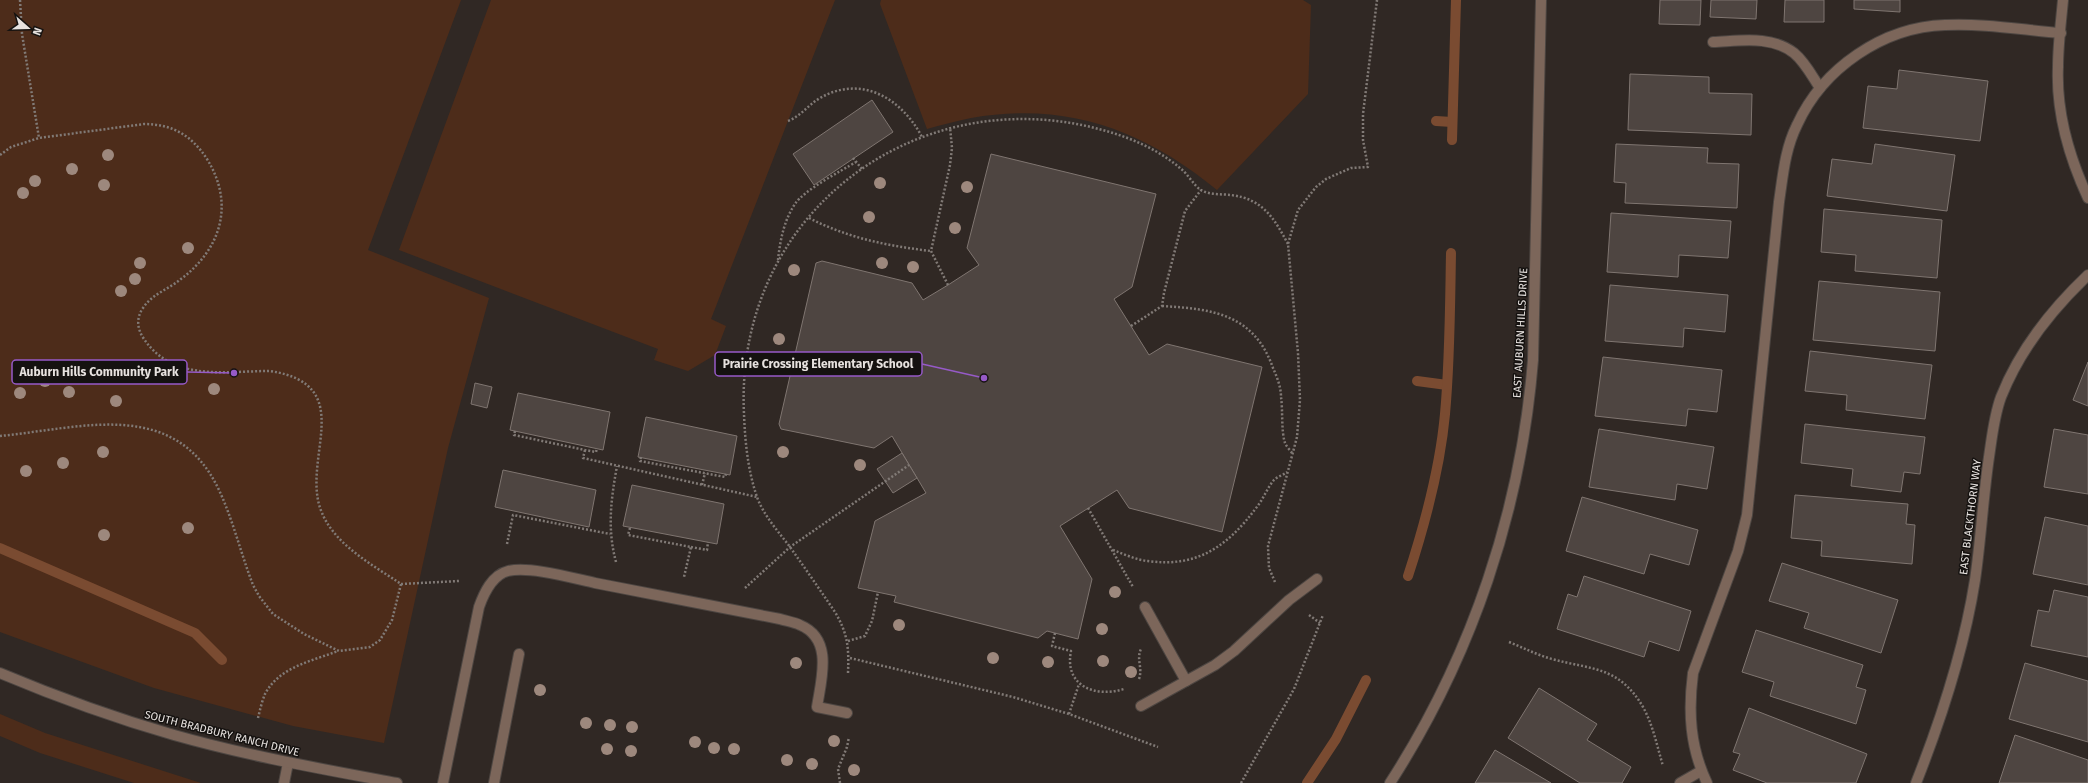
<svg xmlns="http://www.w3.org/2000/svg" width="2088" height="783" font-family="'Fira Sans',sans-serif">
<style>
.green{fill:#4d2c1a}
.lines{fill:none;stroke-linecap:round;stroke-linejoin:round}
.stream{stroke:#7a4b31;stroke-width:10}
.building{fill:#4e4541;stroke:#7f7570}
.service-casing{stroke:#4d4642;stroke-width:12}
.minor-casing{stroke:#4d4642;stroke-width:12}
.tertiary-casing{stroke:#4d4642;stroke-width:12}
.path{stroke:#817a76;stroke-width:2.5;stroke-dasharray:2 2;stroke-linecap:butt}
.service{stroke:#7c665a;stroke-width:10}
.minor{stroke:#7c665a;stroke-width:10}
.tertiary{stroke:#7c665a;stroke-width:10}
.tree{fill:#9d887d}
.labels{text-anchor:middle;stroke-width:3;stroke-linejoin:round;paint-order:stroke}
.street-label{font-size:11px;fill:#e7e2df;stroke:#151210}
.leader{fill:none;stroke:#965ac7;stroke-width:1.5}
.callout-dot{fill:#965ac7;stroke:#151210;stroke-width:1.5}
.callout{fill:#151210;stroke:#965ac7;stroke-width:1.5}
.callout-label{font-size:12px;text-anchor:middle;font-weight:bold;fill:#e7e2df}
</style>
<rect width="100%" height="100%" fill="#302824"/>
<g class="green">
<path d="M0,0H461L368,250L489,298L448,448L384,743L293,726L154,688L0,632Z"/>
<path d="M491,0H835L711,319L726,326L715,355L688,371L654,360L658,349L399,250Z"/>
<path d="M881,0H1303L1311,5L1308,94L1217,190C1144,130 1067,101 971,118C956,121 941,125 927,129L880,4Z"/>
<path d="M0,714L45,733L201,783H134L40,753L0,736Z"/>
</g>
<g class="lines">
<g class="stream">
<path d="M1436,121L1452,122"/>
<path d="M1452,140L1456,0"/>
<path d="M1417,381L1447,385"/>
<path d="M0,548L195,633L222,660"/>
<path d="M1408,576C1425,524 1440,469 1445,414C1450,360 1450,306 1451,253"/>
<path d="M1307,783L1336,739L1366,680"/>
</g>
</g>
<g class="building">
<path d="M1660,0H1701L1700,25L1659,24Z"/>
<path d="M1711,0H1757L1756,19L1710,17Z"/>
<path d="M1785,0H1824V22H1784Z"/>
<path d="M1854,0H1900V12L1854,9Z"/>
<path d="M1899,70L1988,81L1980,141L1863,128L1868,86L1897,89Z"/>
<path d="M1630,74L1709,77V93L1752,94L1751,135L1628,130Z"/>
<path d="M872,100L893,132L814,185L793,154Z"/>
<path d="M1616,144L1708,148L1707,163L1739,164L1737,208L1625,203L1626,183L1614,182Z"/>
<path d="M1875,144L1955,155L1947,211L1827,196L1832,159L1872,164Z"/>
<path d="M991,154L1156,194L1132,287L1114,299L1149,355L1167,344L1262,367L1222,532L1129,508L1117,490L1060,526L1092,579L1078,639L1047,631L1038,638L894,602L896,596L858,588L875,521L926,493L892,436L874,448L781,429L779,424L816,263L822,261L912,283L923,300L948,285L979,265L967,248Z"/>
<path d="M1824,209L1942,220L1937,278L1855,271L1856,255L1821,252Z"/>
<path d="M1611,213L1731,221L1728,258L1679,255L1678,277L1607,272Z"/>
<path d="M1819,281L1940,292L1935,351L1813,340Z"/>
<path d="M1610,285L1728,295L1725,332L1684,328L1683,347L1605,341Z"/>
<path d="M1810,351L1932,365L1925,419L1846,410L1847,395L1805,391Z"/>
<path d="M1603,357L1722,370L1717,412L1688,409L1686,426L1595,416Z"/>
<path d="M2088,362V406L2073,400Z"/>
<path d="M475,383L492,387L487,408L471,404Z"/>
<path d="M518,393L610,412L603,450L510,430Z"/>
<path d="M646,417L737,436L730,475L638,457Z"/>
<path d="M1805,424L1925,437L1920,474L1904,472L1901,492L1851,486L1853,469L1801,463Z"/>
<path d="M1599,429L1714,447L1707,489L1677,484L1675,500L1589,487Z"/>
<path d="M2054,429L2088,435V494L2044,487Z"/>
<path d="M902,453L917,478L893,493L877,469Z"/>
<path d="M503,470L596,490L589,527L495,507Z"/>
<path d="M632,485L724,504L717,544L623,526Z"/>
<path d="M1795,495L1908,504L1906,524L1915,525L1912,564L1821,556L1822,541L1791,538Z"/>
<path d="M1582,497L1698,530L1689,565L1650,554L1644,574L1566,551Z"/>
<path d="M2045,517L2088,526V585L2033,574Z"/>
<path d="M1782,563L1898,600L1881,653L1804,628L1809,613L1769,601Z"/>
<path d="M1584,576L1691,611L1679,651L1649,641L1644,657L1557,629L1568,594L1577,597Z"/>
<path d="M2054,590L2088,597V657L2031,646L2038,610L2049,612Z"/>
<path d="M1756,630L1863,665L1856,687L1866,690L1856,724L1770,696L1774,682L1742,672Z"/>
<path d="M2025,663L2088,681V742L2009,719Z"/>
<path d="M1539,688L1597,724L1587,740L1631,767L1622,783H1580L1508,738Z"/>
<path d="M1749,708L1867,754L1856,783H1767L1733,770L1740,754L1733,752Z"/>
<path d="M2015,735L2088,760V783H1999Z"/>
<path d="M1495,750L1551,783H1475Z"/>
</g>
<g class="lines">
<defs>
<g id="service">
<path d="M1713,42C1740,41 1771,35 1794,53C1805,62 1812,76 1820,88"/>
<path d="M1145,607L1186,681"/>
<path d="M1141,706L1215,665L1234,651L1289,600L1317,579"/>
<path d="M443,783L479,607C484,593 492,575 508,571C530,566 572,578 595,583C657,595 718,607 780,619C786,621 794,622 800,625C834,639 821,680 817,707L847,713"/>
<path d="M494,783L519,654"/>
<path d="M1680,783L1701,771"/>
<path d="M1707,783C1690,747 1688,712 1693,673L1738,551L1747,515L1779,202C1783,175 1785,149 1797,125C1823,68 1883,27 1945,25C1983,23 2023,30 2061,33"/>
</g>
<g id="minor">
<path d="M2063,0C2061,22 2058,45 2058,67C2056,113 2069,157 2088,198"/>
<path d="M284,783L288,763"/>
<path d="M1916,783C1942,717 1964,650 1975,580C1981,539 1983,498 1989,457C1992,437 1994,416 2001,397C2020,349 2051,310 2088,275"/>
</g>
<g id="tertiary">
<path d="M0,673C57,697 115,718 174,735C248,756 322,769 397,783"/>
<path d="M1390,783C1472,656 1521,510 1533,360L1541,0"/>
</g>
</defs>
<use href="#service" class="service-casing"/>
<use href="#minor" class="minor-casing"/>
<use href="#tertiary" class="tertiary-casing"/>
<g class="path">
<path d="M20,0L22,34L39,138"/>
<path d="M788,121C801,116 808,105 820,98C862,74 902,99 922,137"/>
<path d="M0,155L11,147L39,138L144,124C173,124 192,136 207,159C235,204 221,249 181,279C169,289 152,294 143,308C136,318 137,329 144,339C173,382 225,371 270,371C361,385 299,460 322,513C336,546 373,565 401,584L392,620L380,640L370,647L339,651L304,634L273,614L259,596L253,585C241,554 233,520 219,490C175,397 82,428 0,436"/>
<path d="M853,158L862,169"/>
<path d="M809,218C848,238 888,246 931,251"/>
<path d="M778,260C780,241 784,220 795,204C804,190 841,171 856,162"/>
<path d="M948,285L931,251L950,165L952,148L950,127"/>
<path d="M1162,306C1213,309 1254,314 1273,368C1277,377 1281,387 1281,397C1283,410 1281,431 1285,443C1286,446 1290,450 1292,453"/>
<path d="M1131,326L1162,306L1164,293L1185,211L1201,190"/>
<path d="M515,431L514,435L585,450L596,452L597,448"/>
<path d="M585,450L583,458L757,497"/>
<path d="M641,457L640,461L725,477L726,474"/>
<path d="M702,485L705,473"/>
<path d="M1088,508L1133,587"/>
<path d="M630,528L628,535L691,547L684,577"/>
<path d="M507,544L513,515L610,534"/>
<path d="M691,547L707,550L708,542"/>
<path d="M1113,550C1124,554 1136,560 1148,561C1197,568 1228,546 1256,508C1263,500 1267,488 1274,480C1277,477 1283,475 1287,472"/>
<path d="M616,562C607,529 611,499 617,466"/>
<path d="M1275,582L1269,568L1268,546L1297,437L1300,400L1298,353L1288,244L1298,210L1316,187L1326,179L1351,168L1368,167L1363,140V114L1377,0"/>
<path d="M401,584L459,581"/>
<path d="M745,588L790,547L909,465"/>
<path d="M1309,615L1320,623"/>
<path d="M1055,633L1052,646L1071,651C1064,686 1095,698 1124,689"/>
<path d="M848,641L865,636L872,621L878,592"/>
<path d="M1509,642C1524,648 1537,655 1552,659C1592,670 1619,666 1643,707C1653,725 1657,746 1663,766"/>
<path d="M850,658L1013,697L1069,714L1158,747"/>
<path d="M848,673C849,648 848,634 835,612C820,590 805,568 790,547C778,531 764,516 757,497C748,471 745,442 744,414C734,210 924,72 1116,134C1138,141 1163,153 1181,169C1188,174 1194,186 1201,190C1209,195 1222,194 1231,195C1263,199 1274,218 1288,244"/>
<path d="M1139,679C1143,668 1136,659 1141,649"/>
<path d="M1069,714L1079,684"/>
<path d="M258,718C260,710 262,701 265,694C279,667 312,661 338,651"/>
<path d="M840,783L838,769L847,747L849,737"/>
<path d="M1241,783L1294,689L1323,615"/>
</g>
<use href="#service" class="service"/>
<use href="#minor" class="minor"/>
<use href="#tertiary" class="tertiary"/>
</g>
<g class="tree">
<circle cx="108" cy="155" r="6"/>
<circle cx="72" cy="169" r="6"/>
<circle cx="35" cy="181" r="6"/>
<circle cx="880" cy="183" r="6"/>
<circle cx="104" cy="185" r="6"/>
<circle cx="967" cy="187" r="6"/>
<circle cx="23" cy="193" r="6"/>
<circle cx="869" cy="217" r="6"/>
<circle cx="955" cy="228" r="6"/>
<circle cx="188" cy="248" r="6"/>
<circle cx="140" cy="263" r="6"/>
<circle cx="882" cy="263" r="6"/>
<circle cx="913" cy="267" r="6"/>
<circle cx="794" cy="270" r="6"/>
<circle cx="135" cy="279" r="6"/>
<circle cx="121" cy="291" r="6"/>
<circle cx="779" cy="339" r="6"/>
<circle cx="45" cy="381" r="6"/>
<circle cx="214" cy="389" r="6"/>
<circle cx="69" cy="392" r="6"/>
<circle cx="20" cy="393" r="6"/>
<circle cx="116" cy="401" r="6"/>
<circle cx="103" cy="452" r="6"/>
<circle cx="783" cy="452" r="6"/>
<circle cx="63" cy="463" r="6"/>
<circle cx="860" cy="465" r="6"/>
<circle cx="26" cy="471" r="6"/>
<circle cx="188" cy="528" r="6"/>
<circle cx="104" cy="535" r="6"/>
<circle cx="1115" cy="592" r="6"/>
<circle cx="899" cy="625" r="6"/>
<circle cx="1102" cy="629" r="6"/>
<circle cx="993" cy="658" r="6"/>
<circle cx="1103" cy="661" r="6"/>
<circle cx="1048" cy="662" r="6"/>
<circle cx="796" cy="663" r="6"/>
<circle cx="1131" cy="672" r="6"/>
<circle cx="540" cy="690" r="6"/>
<circle cx="586" cy="723" r="6"/>
<circle cx="610" cy="725" r="6"/>
<circle cx="632" cy="727" r="6"/>
<circle cx="834" cy="741" r="6"/>
<circle cx="695" cy="742" r="6"/>
<circle cx="714" cy="748" r="6"/>
<circle cx="607" cy="749" r="6"/>
<circle cx="734" cy="749" r="6"/>
<circle cx="631" cy="751" r="6"/>
<circle cx="787" cy="760" r="6"/>
<circle cx="812" cy="764" r="6"/>
<circle cx="854" cy="770" r="6"/>
</g>
<g class="labels">
<g class="street-label">
<text transform="translate(1520 333) rotate(-87)" y="4">EAST AUBURN HILLS DRIVE</text>
<text transform="translate(1970 517) rotate(-83)" y="4">EAST BLACKTHORN WAY</text>
<text transform="translate(222 733) rotate(14)" y="4">SOUTH BRADBURY RANCH DRIVE</text>
</g>
</g>
<path class="leader" d="M984 378L922 364M234 373L187 372"/>
<g class="callout-dot">
<circle cx="984" cy="378" r="4"/>
<circle cx="234" cy="373" r="4"/>
</g>
<g class="callout">
<rect x="715" y="352" width="207" height="24" rx="4"/>
<rect x="12" y="360" width="175" height="24" rx="4"/>
</g>
<g class="callout-label">
<text x="818" y="368">Prairie Crossing Elementary School</text>
<text x="99" y="376">Auburn Hills Community Park</text>
</g>
<g transform="translate(28 28) rotate(110)" stroke="#151210" stroke-width="3" paint-order="stroke">
<path d="M0-3L7 15L0 10L-7 15Z" fill="#e7e2df"/>
<text y="-6" font-size="11" font-weight="bold" text-anchor="middle" fill="#e7e2df">N</text>
</g>
</svg>
